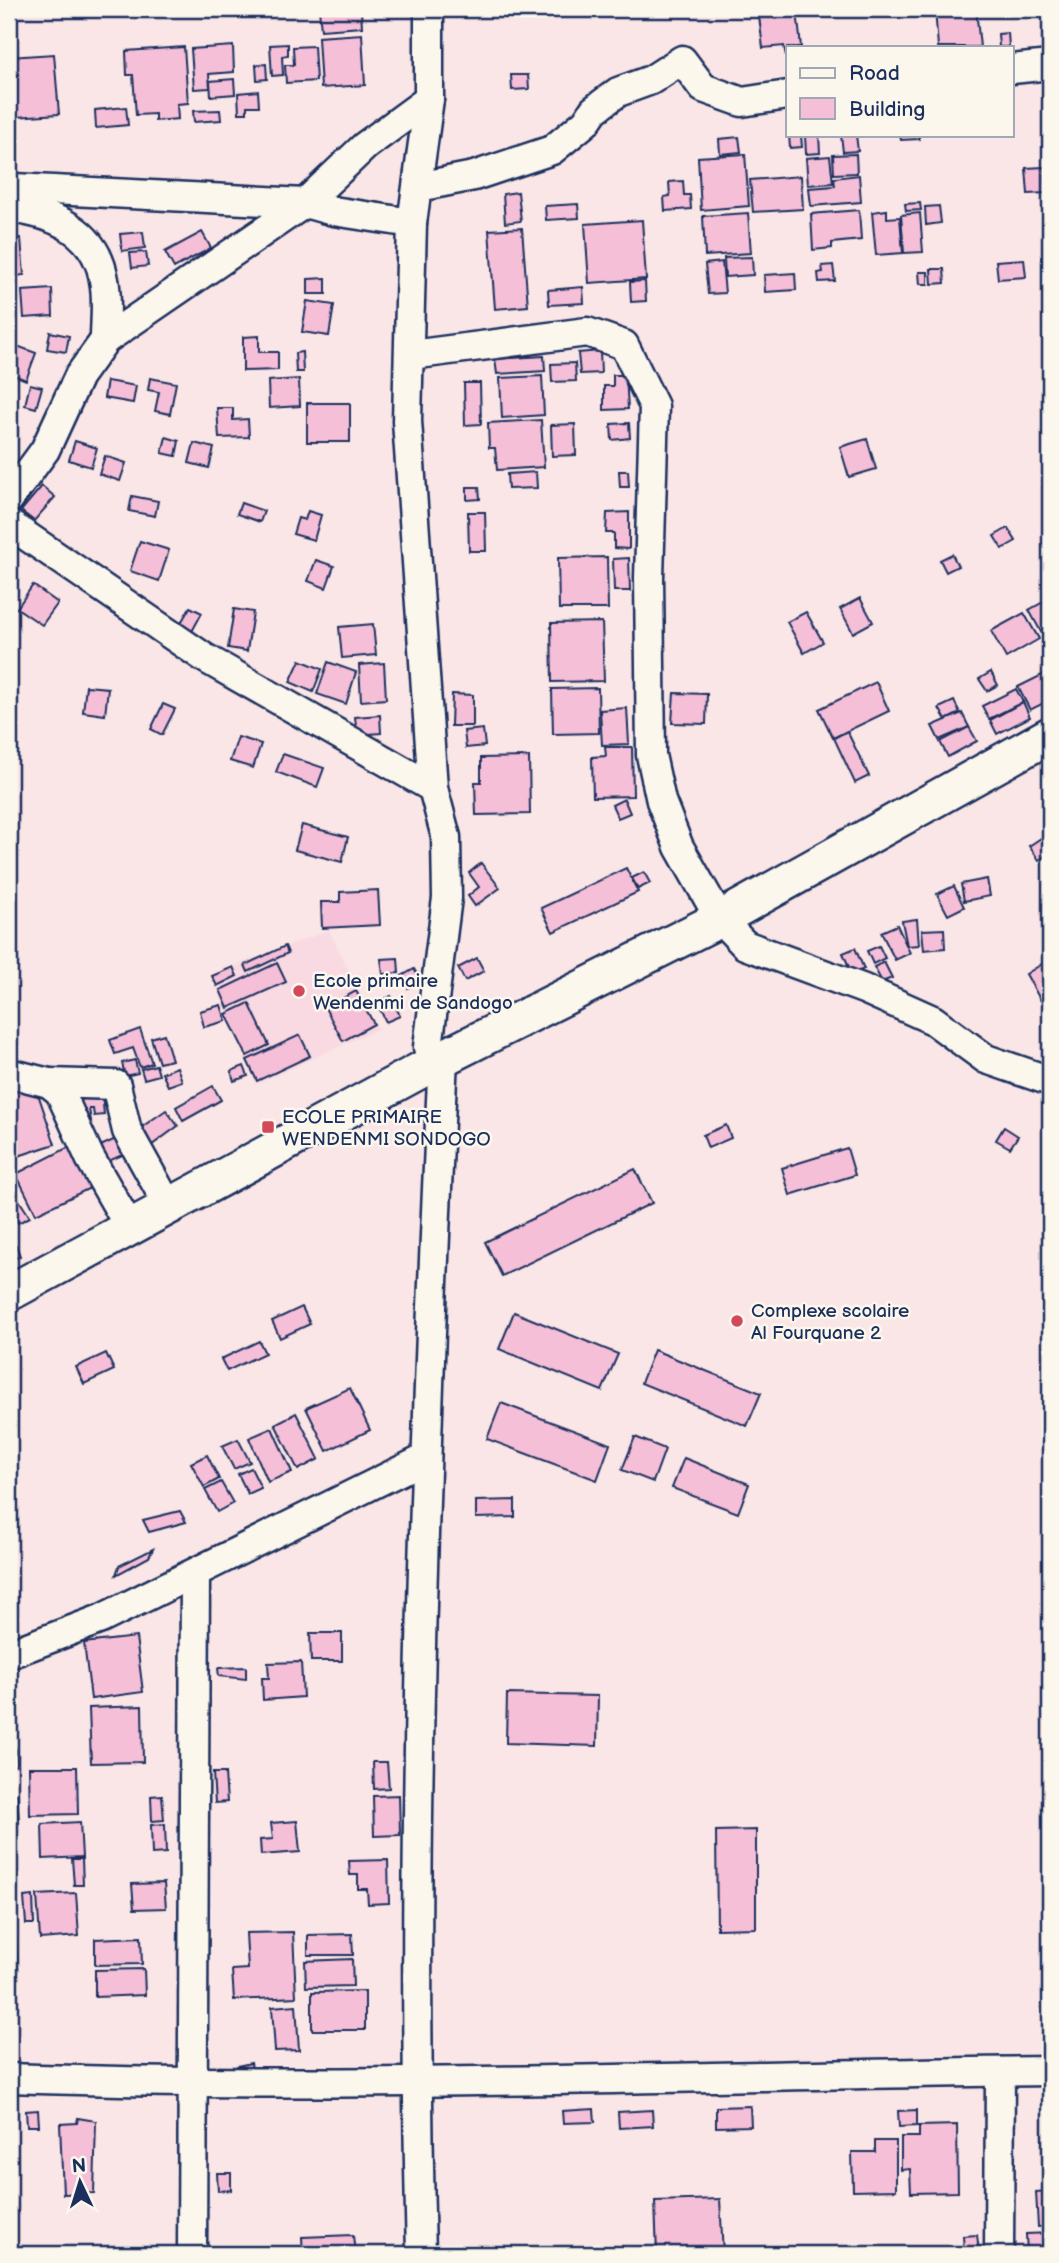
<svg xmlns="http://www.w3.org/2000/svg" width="1059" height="2263" font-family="'Balsamiq Sans',sans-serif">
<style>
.built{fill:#f9dae2}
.building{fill:#f6bfd8;stroke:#1b2f5e;stroke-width:2}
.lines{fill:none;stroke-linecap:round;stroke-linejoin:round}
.minor-casing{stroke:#1b2f5e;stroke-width:33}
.tertiary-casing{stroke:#1b2f5e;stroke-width:40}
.minor{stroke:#fbf7ec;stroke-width:28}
.tertiary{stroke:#fbf7ec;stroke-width:35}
.poi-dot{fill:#d1495b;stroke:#fbf7ec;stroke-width:2.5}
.labels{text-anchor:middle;stroke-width:5;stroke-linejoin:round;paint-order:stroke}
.poi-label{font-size:19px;fill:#1b2f5e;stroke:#fbf7ec;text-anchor:start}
</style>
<rect width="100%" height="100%" fill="#fae6e6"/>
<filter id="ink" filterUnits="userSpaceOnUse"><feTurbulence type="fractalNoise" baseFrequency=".0143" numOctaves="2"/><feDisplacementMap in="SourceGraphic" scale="14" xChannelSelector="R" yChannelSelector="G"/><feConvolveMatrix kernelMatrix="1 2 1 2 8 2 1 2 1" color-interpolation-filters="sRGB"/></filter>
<g filter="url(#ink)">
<path class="built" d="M329,930L378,1029L256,1084L211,975Z"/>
<g class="building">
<path d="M319,9H361L362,27L321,30Z"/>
<path d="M935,9H976L980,47H938Z"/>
<path d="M797,11L801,47H788L786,56L784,46L763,48L759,16Z"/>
<path d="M1008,33L1009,47H999L998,34Z"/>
<path d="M362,34L365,85L321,88L318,37Z"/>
<path d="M288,44V55L282,56L283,75L272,76L270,45Z"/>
<path d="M233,46L234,72L209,74L210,88L194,89L191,49Z"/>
<path d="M314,46L316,81L286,83L285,65H294L293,47Z"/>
<path d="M184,47L188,103L177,104L178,119L155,121V114L136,115L133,75H127L126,51Z"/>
<path d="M54,54L59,114L15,117L14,106L9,107V57Z"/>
<path d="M266,64L267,79L257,80L256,65Z"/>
<path d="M511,75H528L529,89L512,90Z"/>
<path d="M234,79L235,94L211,96L210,81Z"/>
<path d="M258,91L259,106H247V113H239L238,93Z"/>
<path d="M126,107L128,125L96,128L95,110Z"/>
<path d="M220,110L221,120L194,122L193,111Z"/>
<path d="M789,135H801L802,147L790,148Z"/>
<path d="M805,135H819L820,153L806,154Z"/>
<path d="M841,135H856L858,151L843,152Z"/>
<path d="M900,135H919V139L901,140Z"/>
<path d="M739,137L741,152L720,154L719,139Z"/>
<path d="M745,154L749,206L701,210L698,157Z"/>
<path d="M856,154L857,173L834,174L833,155Z"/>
<path d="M830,156L833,183L808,185L806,158Z"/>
<path d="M1044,167L1046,193L1028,194L1026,168Z"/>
<path d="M859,175L861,202L811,206L809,188L835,186L834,178Z"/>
<path d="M801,176L803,209L753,212L750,180Z"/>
<path d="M683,181L684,195H690L691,209L665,211L664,197L670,196L669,182Z"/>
<path d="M518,192L521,221L505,223L503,194Z"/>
<path d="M920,203L921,210L906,211L905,204Z"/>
<path d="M578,204L579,218L546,220L545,206Z"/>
<path d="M939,206L941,223L926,225L925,207Z"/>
<path d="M859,210L861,240L832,243V248L813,250L811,214Z"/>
<path d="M887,210V218L900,217L903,253L876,255L872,212Z"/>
<path d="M748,213L751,253L705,256L703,216Z"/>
<path d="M920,213L923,252L904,253L901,215Z"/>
<path d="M642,220L646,279L589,283L585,224Z"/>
<path d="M522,228L528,306L495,309L489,230Z"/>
<path d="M143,232L145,248L122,251L120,234Z"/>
<path d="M202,232L211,248L174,268L165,252Z"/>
<path d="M21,238L24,275L9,277V239Z"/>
<path d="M146,252L148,266L132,268L130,253Z"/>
<path d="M752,257L753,275L725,277L724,258Z"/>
<path d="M1024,259L1026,277L998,279L996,261Z"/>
<path d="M722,262L725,293L708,294L705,264Z"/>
<path d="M833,265L835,281L819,282L818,273L823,272L822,266Z"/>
<path d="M931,269H944L945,283L932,284Z"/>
<path d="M919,272H928V284H920Z"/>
<path d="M795,273L796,290L765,292L764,275Z"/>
<path d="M326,278V294H308V279Z"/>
<path d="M645,281L646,301L631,302L630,282Z"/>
<path d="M583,287L584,303L549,305L548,290Z"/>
<path d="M9,289H17L16,317L9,316Z"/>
<path d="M52,289L53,316L24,318L22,291Z"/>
<path d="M307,301L334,305L329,336L302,332Z"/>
<path d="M50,332L69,336L66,352L47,349Z"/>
<path d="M259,336V352H278V370L243,371V337Z"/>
<path d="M9,343L36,353L26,380L9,373Z"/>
<path d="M600,351L601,373L580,374L578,353Z"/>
<path d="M302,352L303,372H296L295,353Z"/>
<path d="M544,356L545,371L497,374L495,359Z"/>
<path d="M575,363L576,381L552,382L551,364Z"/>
<path d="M613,375H626L628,409L604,410V386H613Z"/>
<path d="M542,376L544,415L502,418L500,378Z"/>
<path d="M150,378L176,383L170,414L155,411L159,392L148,390Z"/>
<path d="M299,379L300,406L269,408L268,381Z"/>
<path d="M107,381L136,386L133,403L104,398Z"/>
<path d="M464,383H480L481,424L465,425Z"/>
<path d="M30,384L42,387L36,408L25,405Z"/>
<rect x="307" y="403" width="43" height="39"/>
<path d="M217,408H233V420L248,419L249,437L219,438Z"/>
<path d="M541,420L544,467L497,470L495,448H489L488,423Z"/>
<path d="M629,423L630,438L612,440L611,424Z"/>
<path d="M575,424L576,455L552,456L551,425Z"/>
<path d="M166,437L179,441L176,456L162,453Z"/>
<path d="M867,439L876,469L849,477L840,447Z"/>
<path d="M75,441L97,448L91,467L69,460Z"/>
<path d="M194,443L214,448L209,468L189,463Z"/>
<path d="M105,456L126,463L120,481L99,474Z"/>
<path d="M619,471H628L629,487H620Z"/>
<path d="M536,472L537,488L508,489L507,474Z"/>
<path d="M42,486L55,497L34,521L21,511Z"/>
<path d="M467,487H479L480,499L467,500Z"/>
<path d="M132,496L158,501L155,516L129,511Z"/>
<path d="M241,503L264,511L260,522L237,514Z"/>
<path d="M308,511L321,515L314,540L293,534L298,518L305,520Z"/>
<path d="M468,512H485L486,551H469Z"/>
<path d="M629,512V549L614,548V533H606L607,513Z"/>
<path d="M1008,528L1016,541L1002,549L994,536Z"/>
<path d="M140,541L169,550L159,581L130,571Z"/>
<path d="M952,554L958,566L946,572L940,560Z"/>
<path d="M607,557L608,609H559L558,558Z"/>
<path d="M629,558L630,591H614L613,559Z"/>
<path d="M316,560L334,566L326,588L308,581Z"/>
<path d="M33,585L58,603L42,625L17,608Z"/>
<path d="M860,598L873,622L853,633L840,609Z"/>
<path d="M1045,601L1050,609V627L1041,632L1029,610Z"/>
<path d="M190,607L202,613L190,635L178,628Z"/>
<path d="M234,609L253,612L247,651L228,648Z"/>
<path d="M806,612L823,642L804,653L787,622Z"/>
<path d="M1024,613L1039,639L1006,658L991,631Z"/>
<path d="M602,622L604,681L552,682L551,623Z"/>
<path d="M373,624L376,655L342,658L339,627Z"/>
<path d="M300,660L322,669L313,692L290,682Z"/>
<path d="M328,662L356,672L346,704L317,694Z"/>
<path d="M384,663L386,699L361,701L359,665Z"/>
<path d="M1050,671V700L1030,710L1018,687Z"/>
<path d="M991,672L998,685L987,691L979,679Z"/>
<path d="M876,682L889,711L833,738L819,709Z"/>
<path d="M86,686L108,688L105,715L83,712Z"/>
<path d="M598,688L599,733L553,734L552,689Z"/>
<path d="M1016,689L1023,702L989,719L982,706Z"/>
<path d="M674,693L707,694L706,724L672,723Z"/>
<path d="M452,694L473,695V726H451Z"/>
<path d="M954,701L960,713L946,720L939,708Z"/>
<path d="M1023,702L1030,717L997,734L990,720Z"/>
<path d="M163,704L175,709L162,735L151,729Z"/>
<path d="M627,708L629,744L602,745L600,710Z"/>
<path d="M962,713L969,727L939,740L932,726Z"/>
<path d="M380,715L381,733L357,735L355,717Z"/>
<path d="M969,727L977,741L948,757L940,742Z"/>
<path d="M483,729L485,746L466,748L464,731Z"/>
<path d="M847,731L869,776L855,783L834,738Z"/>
<path d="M238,737L261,744L253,768L230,761Z"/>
<path d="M605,747H632L633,796L593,797L592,757L606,756Z"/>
<path d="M283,754L324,768L317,787L276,772Z"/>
<path d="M529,757L530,814L476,815L475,782H481V758Z"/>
<path d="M624,799L630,813L618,818L612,805Z"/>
<path d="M302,825L348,837L342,862L295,850Z"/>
<path d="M1050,832V853L1039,860L1029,846Z"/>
<path d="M481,863L500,888L475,906L468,896L479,887L469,873Z"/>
<path d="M626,868L638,892L553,932L541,908Z"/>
<path d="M644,872L650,883L638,889L632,878Z"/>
<path d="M987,879L990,896L964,901L961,884Z"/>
<path d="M954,886L964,907L948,915L937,894Z"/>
<path d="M378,890L380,925L322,928L321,902H340V892Z"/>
<path d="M917,919L919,945L907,946L902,921Z"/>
<path d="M897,925L910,953L895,960L881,932Z"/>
<path d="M944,929L945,948L924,950L922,930Z"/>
<path d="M285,946L288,953L248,972L245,965Z"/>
<path d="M879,946L885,958L873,964L867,951Z"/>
<path d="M855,948L864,969L852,974L843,953Z"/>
<path d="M398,958L399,973L383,974L381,959Z"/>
<path d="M477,958L484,971L465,981L458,968Z"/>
<path d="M1050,959V996L1041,1001L1026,974Z"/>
<path d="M884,962L892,978L882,982L874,967Z"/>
<path d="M277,963L286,982L228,1008L220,990Z"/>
<path d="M233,967L237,976L217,986L212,976Z"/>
<path d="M414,969L421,981L408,988L402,976Z"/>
<path d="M356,991L374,1024L343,1041L325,1008Z"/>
<path d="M391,996L400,1016L386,1022L377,1003Z"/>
<path d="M249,1003L269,1045L247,1056L226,1014Z"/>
<path d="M221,1005L226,1021L204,1027L200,1011Z"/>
<path d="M140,1029L152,1063L140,1067L133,1048L115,1054L110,1040Z"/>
<path d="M164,1034L172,1060L159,1063L151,1038Z"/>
<path d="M300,1035L310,1056L257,1081L247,1060Z"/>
<path d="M135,1060L138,1073L125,1076L122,1063Z"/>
<path d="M156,1065L159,1075L144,1079L141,1069Z"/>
<path d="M244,1066L248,1076L234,1081L231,1071Z"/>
<path d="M177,1067L182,1081L168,1086L162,1073Z"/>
<path d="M35,1085L55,1144L9,1159V1094Z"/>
<path d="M213,1086L221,1100L183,1121L176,1107Z"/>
<path d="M102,1093L104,1115L94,1116L93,1109H89L91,1121L78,1122L75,1096Z"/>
<path d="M166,1110L178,1126L148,1148L136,1131Z"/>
<path d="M726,1125L731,1138L708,1148L703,1135Z"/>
<path d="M1004,1127L1018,1136L1010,1148L996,1140Z"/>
<path d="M122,1136L129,1152L100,1165L92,1150Z"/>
<path d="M69,1147L90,1188L36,1214L16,1174Z"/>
<path d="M847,1148L855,1175L790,1195L782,1168Z"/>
<path d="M635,1169L652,1203L502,1276L485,1242Z"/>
<path d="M9,1173L16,1186L9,1190Z"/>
<path d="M17,1197L30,1217L18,1223L9,1207V1202Z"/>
<path d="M16,1245L20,1256L9,1261V1248Z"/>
<path d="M302,1307L310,1324L280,1338L272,1321Z"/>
<path d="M514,1312L618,1354L602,1391L499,1349Z"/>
<path d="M259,1341L265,1353L227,1371L221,1359Z"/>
<path d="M654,1350L761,1393L747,1426L641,1383Z"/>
<path d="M106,1353L114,1370L84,1384L76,1367Z"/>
<path d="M350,1388L370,1430L327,1451L306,1408Z"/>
<path d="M501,1403L610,1444L597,1480L487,1439Z"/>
<path d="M296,1413L319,1459L298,1470L275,1424Z"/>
<path d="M272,1428L292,1472L268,1482L249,1438Z"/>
<path d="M635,1437L665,1449L653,1482L622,1470Z"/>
<path d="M238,1439L250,1462L234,1469L222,1446Z"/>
<path d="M207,1455L219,1479L204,1487L191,1463Z"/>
<path d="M684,1458L749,1484L738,1513L672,1488Z"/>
<path d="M251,1468L261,1488L248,1494L238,1474Z"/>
<path d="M221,1482L233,1503L217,1512L205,1490Z"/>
<path d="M515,1500V1517L476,1518V1501Z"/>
<path d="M180,1511L186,1522L149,1532L143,1520Z"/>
<path d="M153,1549L149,1557L116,1575L119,1566Z"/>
<path d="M310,1633H342V1661H311Z"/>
<path d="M136,1637L143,1692L91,1699L84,1643Z"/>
<path d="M301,1662L303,1697L263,1700L262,1678H269L268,1663Z"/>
<path d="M246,1667V1679L219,1676L218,1668Z"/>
<path d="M507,1694L598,1696L597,1746L506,1743Z"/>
<path d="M142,1706L143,1762L91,1763L89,1708Z"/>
<path d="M16,1749L17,1765L9,1766V1750Z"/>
<path d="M373,1762H387L389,1788L374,1789Z"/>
<path d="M29,1767H77L78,1814L30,1815Z"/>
<path d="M213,1773H225L227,1802L215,1803Z"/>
<path d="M9,1794H17L19,1823H9Z"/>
<path d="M162,1795L164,1820L152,1821L151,1796Z"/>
<path d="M399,1795L400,1835L374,1836L373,1796Z"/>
<path d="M297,1821L300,1852L261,1855L260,1840L273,1839L271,1823Z"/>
<path d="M80,1822L82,1857L43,1859L42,1824Z"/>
<path d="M165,1824L166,1853L152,1854L151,1825Z"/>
<path d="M756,1830V1928L717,1929L716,1831Z"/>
<path d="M72,1859H82L83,1885H74Z"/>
<path d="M388,1860L389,1903L368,1904L367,1889H358V1875H350L349,1861Z"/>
<path d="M15,1865V1879L9,1880V1866Z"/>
<path d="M164,1883L166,1908L134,1909L132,1884Z"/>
<path d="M76,1893L79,1936L40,1939L37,1895Z"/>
<path d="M33,1896L34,1924H26L24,1897Z"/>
<path d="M293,1932L296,1997L234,2000L232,1970L248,1969L246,1933Z"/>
<path d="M352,1934L353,1955H308V1935Z"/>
<path d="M141,1937L142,1964L95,1965V1939Z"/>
<path d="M9,1943H16L18,1971L9,1972Z"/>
<path d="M352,1959L353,1986L306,1987L305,1961Z"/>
<path d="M144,1969L145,1995L95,1997V1970Z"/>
<path d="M365,1991V2030H312V1992Z"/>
<path d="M296,2005L299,2050L275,2051L272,2007Z"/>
<path d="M251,2063L253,2074L239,2076L237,2066Z"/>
<path d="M1050,2096V2110H1047L1046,2097Z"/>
<path d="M750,2106L751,2126L716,2127V2107Z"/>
<path d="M594,2109L595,2122L563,2123L562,2111Z"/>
<path d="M38,2110L39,2126H27L26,2111Z"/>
<path d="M652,2110L653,2126L619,2128L618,2112Z"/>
<path d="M917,2110V2126L899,2127L898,2111Z"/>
<path d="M78,2118L96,2121L94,2193L63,2194L60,2124L77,2123Z"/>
<path d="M957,2125L958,2192L911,2193L910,2169L901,2170V2137H919V2126Z"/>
<path d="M875,2141H896V2190L853,2191L852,2152H875Z"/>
<path d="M217,2173H231V2190L218,2191Z"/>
<path d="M1050,2191V2226L1038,2227L1036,2192Z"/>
<path d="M720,2199L723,2254H657L655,2201Z"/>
<path d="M1050,2233V2254H1027L1026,2234Z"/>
<path d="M353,2235L355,2254H303L302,2237Z"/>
<path d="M977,2235L979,2251L964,2252L963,2236Z"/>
</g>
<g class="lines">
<defs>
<g id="minor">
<path d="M1012,69L1050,65"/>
<path d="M418,187L474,176L552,150L586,122L594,110L618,92L651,80L682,60L703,88L742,102L788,95"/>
<path d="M9,191L14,188L305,203L333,211L412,223"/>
<path d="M9,208C53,213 96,230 104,280C108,299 105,321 105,340"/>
<path d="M411,355L587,332L624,345L654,406L649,578L651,755L661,801L679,847L720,919L745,945L864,989L933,1020L986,1059L1050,1081"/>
<path d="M9,499L45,450L79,376L105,340L305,203L365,146L429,99"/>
<path d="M9,524L205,658L433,788"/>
<path d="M9,1073L49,1083L60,1092L90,1158L130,1228"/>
<path d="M49,1083L116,1085L127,1131L168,1205"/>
<path d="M9,1654L101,1619L424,1459"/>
<path d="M9,2078C356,2090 703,2075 1050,2071"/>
<path d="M192,2254L195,1574"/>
<path d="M421,2254C410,1856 424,1457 443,1058L428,1047L447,898L446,837L433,788L407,421L412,223L429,99V9"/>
<path d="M999,2254L1000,2072"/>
</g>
<path id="tertiary" d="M9,1293L443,1058L720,919L1050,735"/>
</defs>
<use href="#minor" class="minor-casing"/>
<use href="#tertiary" class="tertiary-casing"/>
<use href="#minor" class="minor"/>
<use href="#tertiary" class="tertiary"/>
</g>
</g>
<g class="poi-dot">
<circle cx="299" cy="991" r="7"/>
<rect x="261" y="1120" width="14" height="14" rx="3.5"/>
<circle cx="737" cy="1321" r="7"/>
</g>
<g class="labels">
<g class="poi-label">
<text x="313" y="987">Ecole primaire<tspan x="313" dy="22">Wendenmi de Sandogo</tspan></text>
<text x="282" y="1123">ECOLE PRIMAIRE<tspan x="282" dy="22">WENDENMI SONDOGO</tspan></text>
<text x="751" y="1317">Complexe scolaire<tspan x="751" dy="22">Al Fourquane 2</tspan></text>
</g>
</g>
<rect width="1059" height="2263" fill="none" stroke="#fbf7ec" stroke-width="35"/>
<rect x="18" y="18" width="1024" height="2228" fill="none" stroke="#1b2f5e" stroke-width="2.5" filter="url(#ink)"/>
<rect x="786" y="46" width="228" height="91" fill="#fbf7ec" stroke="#a1a7b3" stroke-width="2"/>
<rect x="800" y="68" width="35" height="10" fill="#fbf7ec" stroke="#a1a7b3" stroke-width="2"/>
<text x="849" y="80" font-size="21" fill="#1b2f5e">Road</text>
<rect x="800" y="98" width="35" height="21" fill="#f6bfd8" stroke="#a1a7b3" stroke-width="2"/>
<text x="849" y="116" font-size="21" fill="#1b2f5e">Building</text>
<g transform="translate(80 2182) rotate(356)" stroke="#fbf7ec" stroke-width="5" paint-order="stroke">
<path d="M0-5L12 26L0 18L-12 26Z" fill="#1b2f5e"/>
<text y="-10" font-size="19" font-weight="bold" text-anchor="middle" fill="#1b2f5e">N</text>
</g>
</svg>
